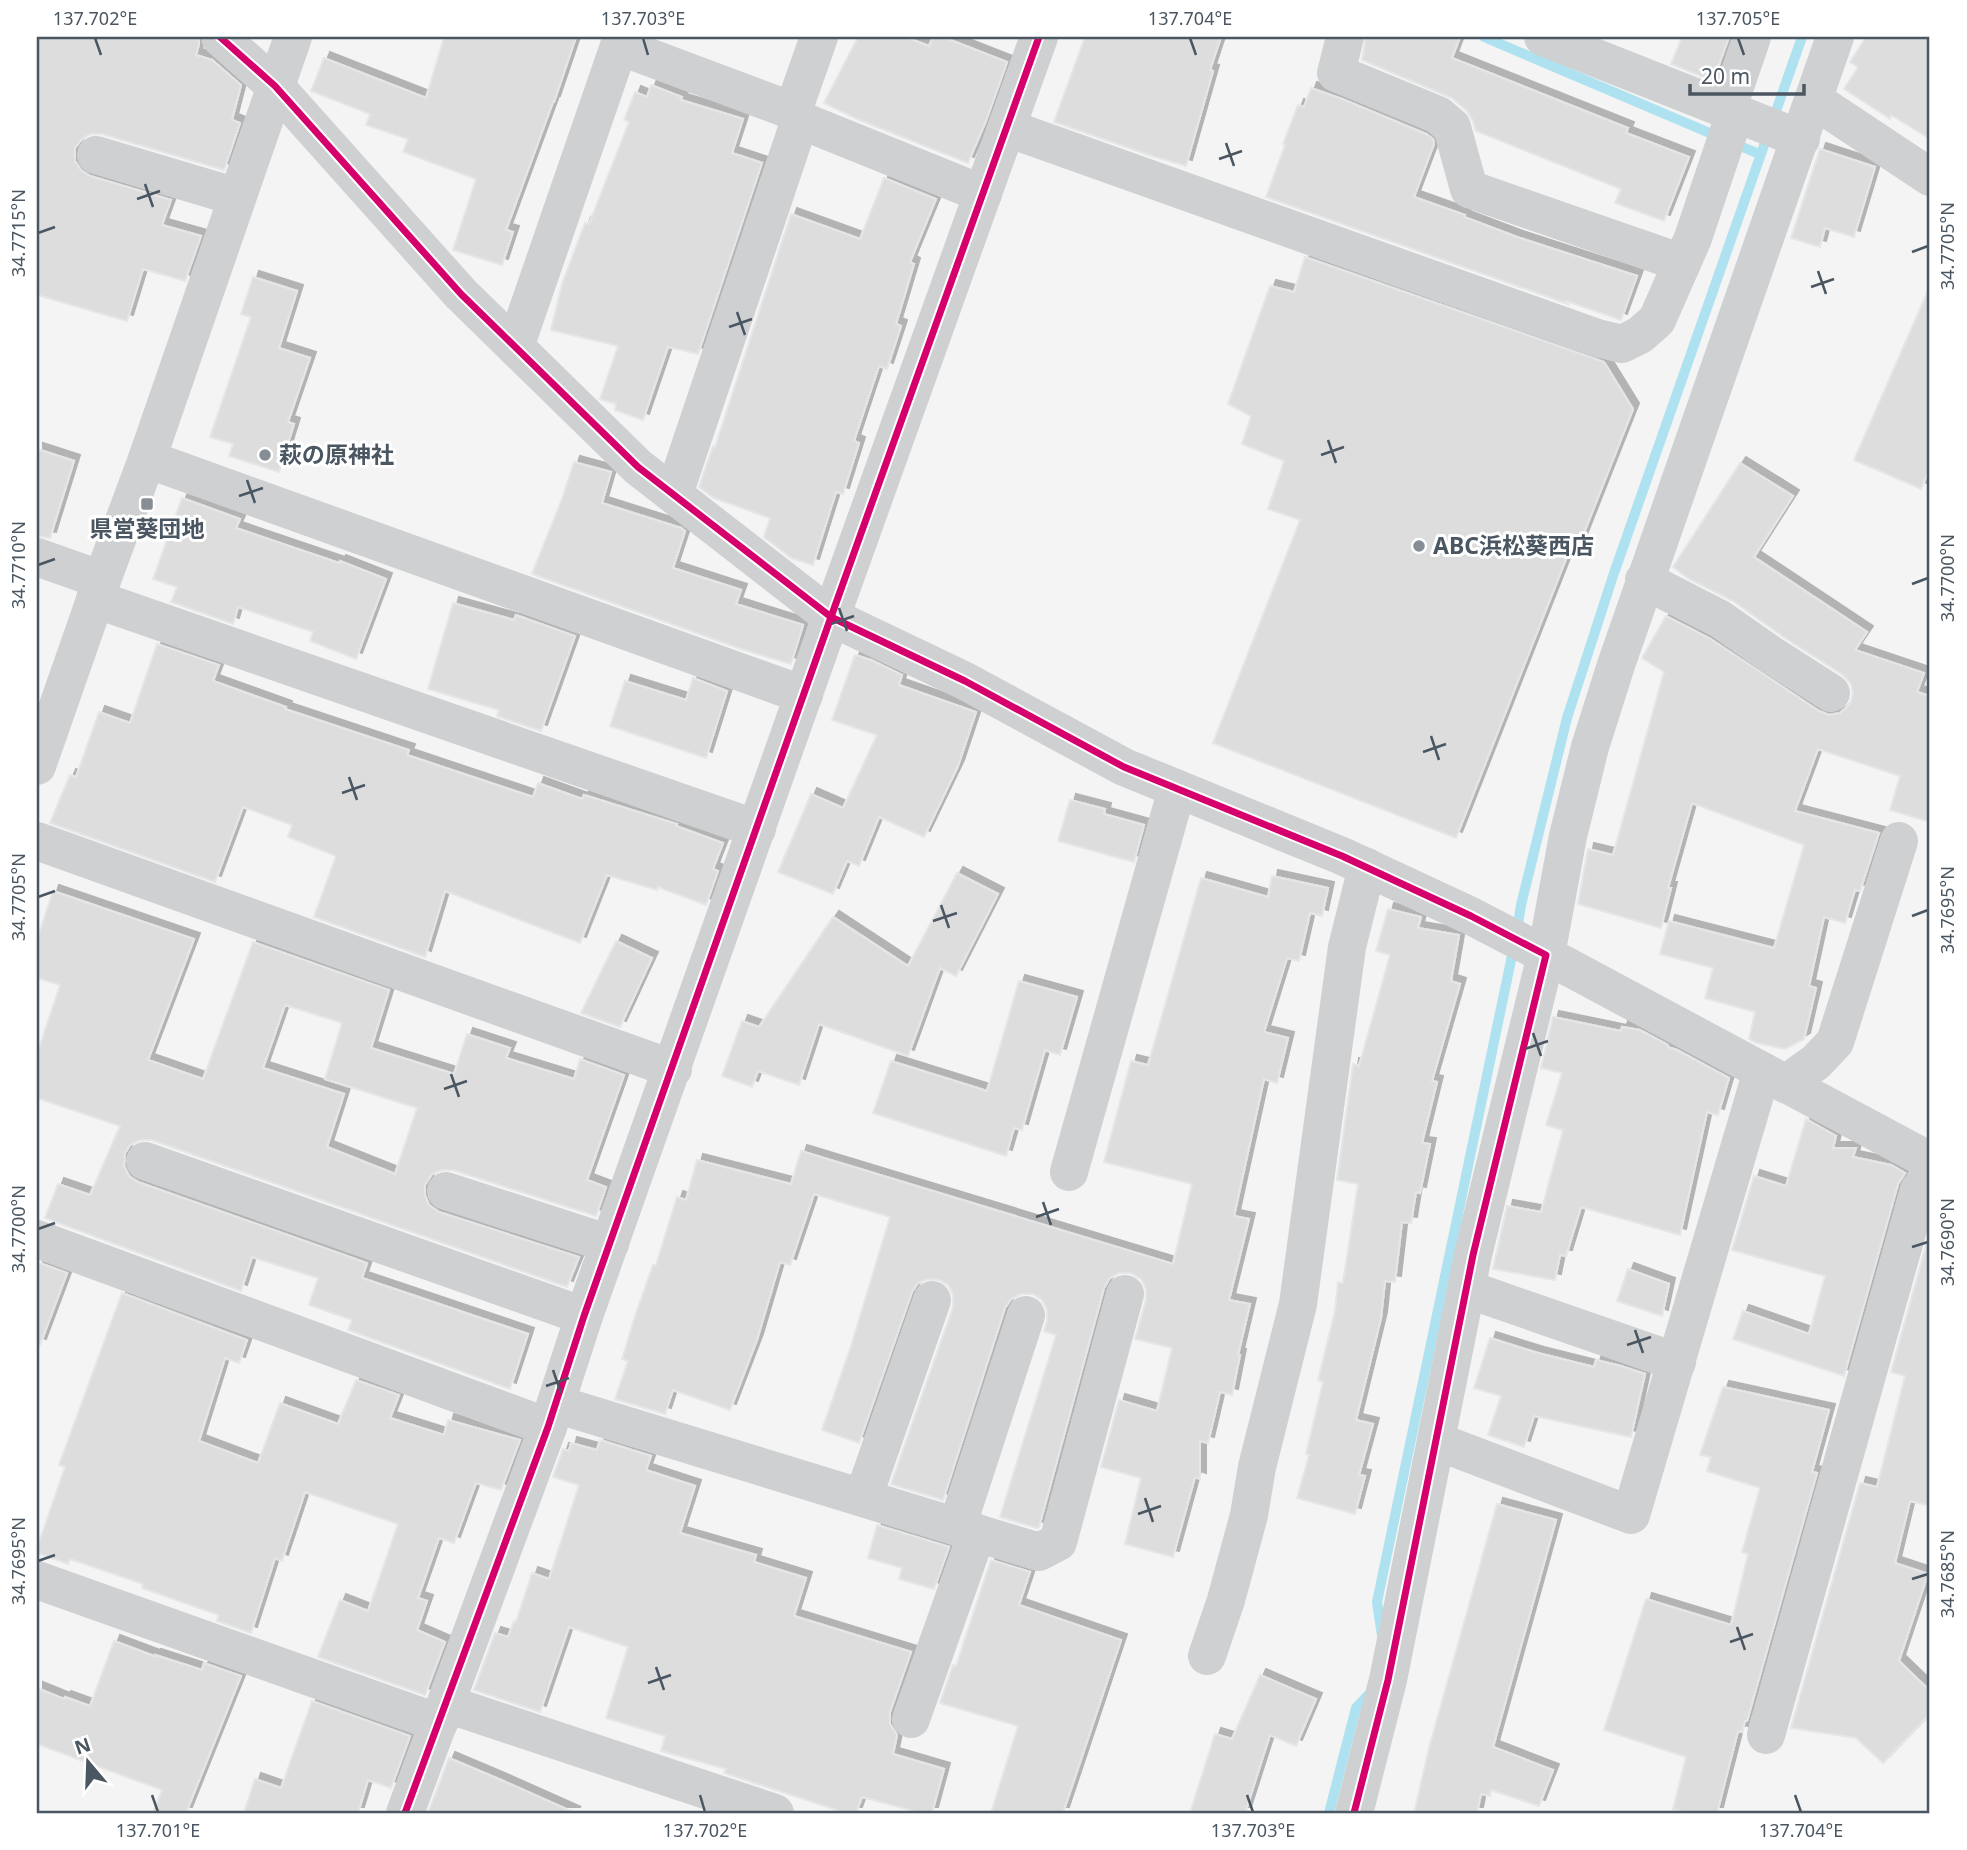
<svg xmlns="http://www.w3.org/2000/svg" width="1967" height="1850" font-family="'Noto Sans','Noto Sans JP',sans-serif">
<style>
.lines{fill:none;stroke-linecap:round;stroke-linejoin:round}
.stream{stroke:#aee2f0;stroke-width:10}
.building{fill:#ddddde;stroke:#e5e6e7;stroke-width:2;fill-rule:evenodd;filter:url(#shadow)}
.minor{stroke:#ced0d2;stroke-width:38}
.cycleway-casing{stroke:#fff;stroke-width:11}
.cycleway{stroke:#d6006c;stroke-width:7}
.ticks{fill:none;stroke:#4a5661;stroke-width:2.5}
.poi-dot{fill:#868d94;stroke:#fff;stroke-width:2.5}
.labels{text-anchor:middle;stroke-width:6;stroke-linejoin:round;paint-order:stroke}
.poi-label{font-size:23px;font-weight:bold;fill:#4a5661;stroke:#fff;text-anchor:start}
.neatline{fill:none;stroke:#4a5661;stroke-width:2.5}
.ticks-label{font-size:18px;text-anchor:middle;fill:#4a5661}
</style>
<defs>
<filter id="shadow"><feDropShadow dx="6" dy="-6" stdDeviation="0" flood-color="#0004"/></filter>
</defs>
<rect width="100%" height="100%" fill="#f4f4f4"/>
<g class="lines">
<g class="stream">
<path d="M1484,37L1759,154"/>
<path d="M1517,930L1521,905L1567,718L1613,576L1802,37"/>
<path d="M1382,1636L1377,1602L1514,946"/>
<path d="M1329,1813L1356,1708L1371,1692"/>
</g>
</g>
<g class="building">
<path d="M37,37H199V44L196,55L212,60L241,85L232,120L240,123L224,170L102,134H90L82,139L75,148V161L81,170L90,176L171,200L162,225L201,236L185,281L143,269L127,321L37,295Z"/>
<path d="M444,37H576L554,102H553L506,230L513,232L502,265L453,250L476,179L403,152L408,139L366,125L370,114L311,91L324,58L426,98Z"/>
<path d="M858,37H905L929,46L933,37H943L1007,62L986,121L968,163L857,119L824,103Z"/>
<path d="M1085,37H1221L1210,70L1213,71L1186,166L1152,156L1054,122Z"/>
<path d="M1366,37H1460L1452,58L1628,128L1626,133L1689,157L1664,221L1615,203L1621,189L1476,131L1473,121L1467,111L1452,98L1362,60Z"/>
<path d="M1682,37H1729L1713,81L1671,64Z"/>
<path d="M1866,37H1930V139L1891,115L1890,119L1844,89L1858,67L1850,62Z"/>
<path d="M651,85L682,97L681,100L743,119L732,153L762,163L698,354L668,347L643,420L615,410L616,404L600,399L618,346L551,330L562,284L585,223L589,224L629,122L624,120L635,92L647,97Z"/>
<path d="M1311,88L1342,99L1426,134L1433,139L1434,144L1414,197L1465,215L1464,217L1517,237L1637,276L1621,320L1566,301L1568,304L1266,197L1285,145L1283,144L1298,105L1304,107Z"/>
<path d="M1820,149L1875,167L1854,237L1825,228L1820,247L1791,238Z"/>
<path d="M884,178L936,199L910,262L914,264L896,324L901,326L887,369L879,366L854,441L859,443L843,494L836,492L813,565L791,558L764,537L770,518L714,498L699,487L713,446L715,447L791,214L860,239Z"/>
<path d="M1305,257L1604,362L1633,409L1576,553L1570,549L1456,838L1213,743L1300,520L1268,509L1284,461L1242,444L1251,416L1228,404L1270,286L1294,292Z"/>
<path d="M253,277L297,291L279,348L310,358L288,422L294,424L279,472L229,456L233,444L210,437L251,317L241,314Z"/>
<path d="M1930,286V468L1921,489L1854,460Z"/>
<path d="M37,449L74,461L50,538L37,536Z"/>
<path d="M574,462L611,472L602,503L681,528L685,531L673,568L741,590L736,604L803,625L791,664L741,649L532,574L562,499Z"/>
<path d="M1740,463L1793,496L1754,557L1867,632L1855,650L1924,673L1917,692L1930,696V822L1890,810L1900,776L1818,749L1795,811L1879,833L1860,891L1855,890L1845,923L1824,917L1809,986L1816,988L1804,1039L1785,1049L1757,1043L1749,1039L1755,1012L1705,998L1713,968L1660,954L1669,921L1774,948L1804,845L1692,803L1668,888H1671L1661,928L1578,904L1588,849L1613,855L1664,672L1642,658L1666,616L1709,638L1819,711L1829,715L1840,713L1850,704L1853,693L1851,684L1843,675L1782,636L1733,601L1689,579L1673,567Z"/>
<path d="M182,498L240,519L236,528L339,563L340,561L386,579L356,659L310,641L313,632L238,607L233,624L171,602L177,587L153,579Z"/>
<path d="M453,603L514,620L516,615L575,636L541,731L497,716L499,710L428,689Z"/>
<path d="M157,644L219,665L213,681L286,707L285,709L409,750L407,755L533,797L538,783L582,799L584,795L677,824L676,826L723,843L713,869L718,871L706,905L658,887L657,890L607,875L580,943L445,891L425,957L314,917L336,856L288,837L292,825L243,807L215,882L50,823L70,775L76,777L99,712L130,723Z"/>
<path d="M855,655L871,660L902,675L899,685L976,712L958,766L924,837L879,817L859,866L847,861L833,894L778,872L811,794L843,808L877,735L832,720Z"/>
<path d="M693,678L727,691L706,758L610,726L625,681L686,700Z"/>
<path d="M1070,800L1105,809L1104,814L1144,825L1134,862L1058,841Z"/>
<path d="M957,873L998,894L956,976L940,968L908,1056L819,1024L799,1085L758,1071L752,1087L722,1076L742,1021L759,1027L833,917L908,966Z"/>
<path d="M1272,876L1328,888L1322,916L1310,913L1299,961L1287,958L1264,1032L1288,1038L1277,1083L1264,1079L1234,1216L1249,1219L1229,1300L1250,1304L1238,1355H1240L1232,1395L1220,1392L1208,1443L1200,1441V1479L1195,1477L1173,1557L1125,1544L1141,1478L1101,1467L1119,1400L1157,1411L1172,1348L1135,1339L1146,1300V1289L1141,1279L1131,1273H1119L1109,1279L1104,1288L1039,1527L1037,1528L1000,1517L1056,1335L1044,1331L1047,1321V1310L1042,1300L1033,1294H1021L1011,1299L1005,1308L943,1500L891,1484L953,1307V1295L949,1286L940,1280L927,1279L918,1283L912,1292L859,1443L822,1430L851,1346L890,1217L814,1194L790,1265L780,1262L757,1340L730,1410L673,1390L665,1414L615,1399L628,1361L622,1359L635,1316L653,1265H656L677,1197L686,1200L697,1160L791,1184L801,1151L1173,1264L1192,1184L1104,1162L1131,1061L1148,1065L1201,878L1268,897Z"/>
<path d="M53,891L194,939L148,1060L203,1079L253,942L389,990L371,1048L454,1074L467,1034L510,1048L506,1058L574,1079L580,1059L624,1075L587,1180L606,1187L596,1216L453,1170H442L432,1174L425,1185V1195L429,1205L439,1212L579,1257L567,1287L152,1140H140L130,1145L125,1153L124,1166L129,1176L138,1182L367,1263L362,1278L528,1334L510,1389L348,1330L352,1320L309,1305L318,1278L252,1257L241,1291L45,1218L58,1184L90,1195L120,1126L37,1098V1054L60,985L37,978V940ZM285,1005L342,1023L325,1079L417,1108L395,1174L327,1147L344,1094L263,1068Z"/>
<path d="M1388,909L1421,917L1418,928L1459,935L1451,981L1460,984L1432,1081L1437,1082L1422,1143L1430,1144L1420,1193L1416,1192L1411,1223L1402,1222L1395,1282L1385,1281L1381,1318L1356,1420L1373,1424L1359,1475L1365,1476L1355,1514L1297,1498L1309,1455L1306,1454L1323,1382L1318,1380L1335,1311L1338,1282L1343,1283L1358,1184L1337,1180L1353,1064L1359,1066L1390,955L1376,951Z"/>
<path d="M616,941L652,958L620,1027L581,1013Z"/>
<path d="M1019,981L1077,997L1060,1055L1045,1050L1022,1130L1014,1128L1006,1156L873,1113L891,1061L987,1091Z"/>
<path d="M1553,1017L1621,1031L1622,1027L1640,1030L1668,1045V1047L1677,1050L1729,1078L1718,1115L1707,1112L1680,1235L1581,1207L1566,1256L1560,1255L1555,1280L1493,1269L1507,1206L1541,1212L1563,1130L1546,1125L1562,1073L1541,1068Z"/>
<path d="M1806,1119L1836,1136L1833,1148H1856L1853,1157L1891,1165L1905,1173L1898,1184L1844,1376L1733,1339L1743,1311L1809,1334L1825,1276L1732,1250L1754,1176L1786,1186Z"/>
<path d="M1930,1231V1506L1910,1501L1895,1563L1928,1574L1899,1661L1930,1691V1714L1883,1763L1856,1738L1791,1728L1860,1483L1877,1487L1905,1376L1891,1372Z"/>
<path d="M37,1262L67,1273L40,1345L37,1344Z"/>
<path d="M1628,1269L1669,1284L1662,1316L1617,1301Z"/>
<path d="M122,1293L247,1340L239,1363L225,1358L199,1441L258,1463L280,1403L338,1424L356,1380L399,1395L390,1418L444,1435L448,1420L520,1440L501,1490L476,1483L454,1543L439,1538L418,1598L427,1601L417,1630L445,1642L425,1695L318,1657L340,1600L368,1611L398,1524L305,1492L282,1561L275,1558L251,1633L217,1621L219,1615L142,1588L143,1584L70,1559L68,1564L37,1553V1548L65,1467L59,1465Z"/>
<path d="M1490,1338L1538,1353L1594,1367L1596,1360L1621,1366L1645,1374L1631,1437L1534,1416L1524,1447L1488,1435L1501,1396L1474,1388Z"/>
<path d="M1723,1387L1829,1410L1812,1472L1817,1473L1747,1721H1745L1742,1732L1738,1731L1717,1813H1690L1673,1809L1686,1757L1604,1730L1646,1599L1731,1625L1748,1554L1742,1552L1760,1488L1707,1471L1711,1457L1700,1455Z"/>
<path d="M600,1440L651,1456L646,1470L695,1486L680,1533L756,1555L754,1562L806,1578L794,1616L911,1652L890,1712V1724L897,1735L893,1754L944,1769L932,1813H921L862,1797L856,1813H846L724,1773L726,1769L661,1751L665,1736L606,1718L628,1647L569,1627L540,1712L474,1690L495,1633L508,1637L514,1621L516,1622L532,1573L549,1579L579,1485L553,1477L563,1449L569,1451L571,1443L597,1450Z"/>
<path d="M1497,1504L1556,1520L1493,1747L1553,1770L1539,1806L1491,1790L1490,1796L1481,1794L1477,1813H1414L1429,1748Z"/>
<path d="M877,1525L949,1547L934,1589L899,1579L902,1568L868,1558Z"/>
<path d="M991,1560L1030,1572L1019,1605L1121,1640L1063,1813H991L1018,1726L940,1703L953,1665L956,1666Z"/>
<path d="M114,1641L154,1656L155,1655L202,1670L204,1663L241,1676L186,1813H153L162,1790L37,1744V1688L64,1699L65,1697L90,1706Z"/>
<path d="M1260,1675L1316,1699L1296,1746L1270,1735L1245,1813H1190L1215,1734L1232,1739Z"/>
<path d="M312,1701L410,1736L391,1788L368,1780L358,1813H244L255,1779L281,1788Z"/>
<path d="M449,1758L501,1780L575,1813H428Z"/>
</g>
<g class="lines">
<g class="minor">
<path d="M220,37L275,86L461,294L638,467L831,617L965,681L1124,767L1342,856L1471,916L1546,955L1473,1255L1388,1680L1354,1813"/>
<path d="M1345,37L1336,73L1438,115L1452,127L1469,189L1682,263"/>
<path d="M1543,37L1801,139"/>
<path d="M1835,37L1616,665L1590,747L1568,836L1546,955L1930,1161"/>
<path d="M1814,100L1930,177"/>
<path d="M793,111L819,37"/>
<path d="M1007,128L1597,338L1622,344L1640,335L1657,320L1693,238L1731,125L1727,110L1752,37"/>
<path d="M96,155L237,197"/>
<path d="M515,347L619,46L793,111L800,120L983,194"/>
<path d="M147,459L804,695"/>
<path d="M674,494L800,120"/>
<path d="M37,557L102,580"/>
<path d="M1644,580L1720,619L1770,654L1831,693"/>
<path d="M95,599L757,829"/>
<path d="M37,766L102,580L147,459L293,37"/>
<path d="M37,841L673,1069"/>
<path d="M1785,1084L1816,1062L1835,1042L1899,841"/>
<path d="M145,1161L584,1316"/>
<path d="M1069,1172L1177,789"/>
<path d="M446,1191L610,1244"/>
<path d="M37,1239L548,1427"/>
<path d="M1467,1289L1677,1362"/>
<path d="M556,1404L1039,1552L1058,1542L1125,1294"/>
<path d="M1436,1441L1631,1515L1762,1071"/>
<path d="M863,1498L932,1300"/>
<path d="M957,1527L1026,1315"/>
<path d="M37,1580L439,1723"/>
<path d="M1207,1656L1226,1600L1249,1515L1257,1467L1298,1304L1347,947L1367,867"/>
<path d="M447,1704L775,1813"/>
<path d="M911,1719L977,1533"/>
<path d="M1766,1735L1919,1190L1930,1179"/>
<path d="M405,1813L548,1427L584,1316L831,617L1039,37"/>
</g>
<defs>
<g id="cycleway">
<path d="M220,37L275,86L461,294L638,467L831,617L965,681L1124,767L1342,856L1471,916L1546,955L1473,1255L1388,1680L1354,1813"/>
<path d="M405,1813L548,1427L584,1316L831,617L1039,37"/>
</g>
</defs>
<use href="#cycleway" class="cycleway-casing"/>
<use href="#cycleway" class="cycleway"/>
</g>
<path class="ticks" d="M95,38L101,55M643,38L648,55M1190,38L1196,55M1738,38L1744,55M1226,143L1234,166M1219,159L1242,151M145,184L153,207M137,199L160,191M38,233L55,227M1912,252L1928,246M1818,271L1826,294M1811,287L1834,279M737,312L745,335M729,327L752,319M1328,440L1336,463M1321,455L1344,447M247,480L255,503M239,496L263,488M38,565L55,559M1912,584L1928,578M839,608L847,631M831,624L854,616M1431,736L1439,760M1423,752L1446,744M349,777L357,800M342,793L365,785M38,897L55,891M941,905L949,928M1912,916L1928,910M933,921L957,913M1533,1033L1541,1056M1525,1049L1548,1041M451,1074L459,1097M444,1089L467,1081M1043,1202L1051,1225M1036,1217L1059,1209M38,1229L55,1223M1912,1247L1928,1242M1635,1330L1643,1353M1627,1345L1651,1337M553,1370L561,1393M546,1386L569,1378M1145,1498L1153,1522M1138,1514L1161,1506M38,1561L55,1555M1912,1579L1928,1574M1737,1627L1745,1650M1730,1642L1753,1634M656,1667L664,1690M648,1683L671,1675M152,1795L158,1812M700,1795L705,1812M1247,1795L1253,1812M1795,1795L1801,1812"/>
<g class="poi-dot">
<circle cx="265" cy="455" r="7"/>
<rect x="140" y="497" width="14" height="14" rx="3.5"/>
<circle cx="1419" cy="546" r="7"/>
</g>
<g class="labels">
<g class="poi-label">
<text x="279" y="463">萩の原神社</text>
<text x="147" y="537" text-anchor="middle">県営葵団地</text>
<text x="1433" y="554">ABC浜松葵西店</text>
</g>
</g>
<rect width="1967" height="1850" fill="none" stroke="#ffffff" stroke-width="77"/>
<g transform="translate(88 1762) rotate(341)" stroke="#ffffff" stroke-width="5" paint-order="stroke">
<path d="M0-5L12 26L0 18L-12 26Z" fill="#4a5661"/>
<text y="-10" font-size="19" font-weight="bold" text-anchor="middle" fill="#4a5661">N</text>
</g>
<path d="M1690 84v10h114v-10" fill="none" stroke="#4a5661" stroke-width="3.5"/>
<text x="1701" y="84" font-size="21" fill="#4a5661" stroke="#ffffff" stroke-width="5" paint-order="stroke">20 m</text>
<rect x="38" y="38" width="1890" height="1774" class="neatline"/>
<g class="ticks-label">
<text x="95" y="25">137.702°E</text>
<text x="643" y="25">137.703°E</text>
<text x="1190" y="25">137.704°E</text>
<text x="1738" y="25">137.705°E</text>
<text transform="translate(19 233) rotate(-90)" y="6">34.7715°N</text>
<text transform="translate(1948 246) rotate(-90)" y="6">34.7705°N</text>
<text transform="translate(19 565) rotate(-90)" y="6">34.7710°N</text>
<text transform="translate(1948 578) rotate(-90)" y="6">34.7700°N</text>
<text transform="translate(19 897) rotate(-90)" y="6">34.7705°N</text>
<text transform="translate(1948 910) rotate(-90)" y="6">34.7695°N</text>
<text transform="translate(19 1229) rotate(-90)" y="6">34.7700°N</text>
<text transform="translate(1948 1242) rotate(-90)" y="6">34.7690°N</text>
<text transform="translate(19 1561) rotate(-90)" y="6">34.7695°N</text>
<text transform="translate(1948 1574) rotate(-90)" y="6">34.7685°N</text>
<text x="158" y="1837">137.701°E</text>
<text x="705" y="1837">137.702°E</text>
<text x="1253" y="1837">137.703°E</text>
<text x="1801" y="1837">137.704°E</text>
</g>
</svg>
